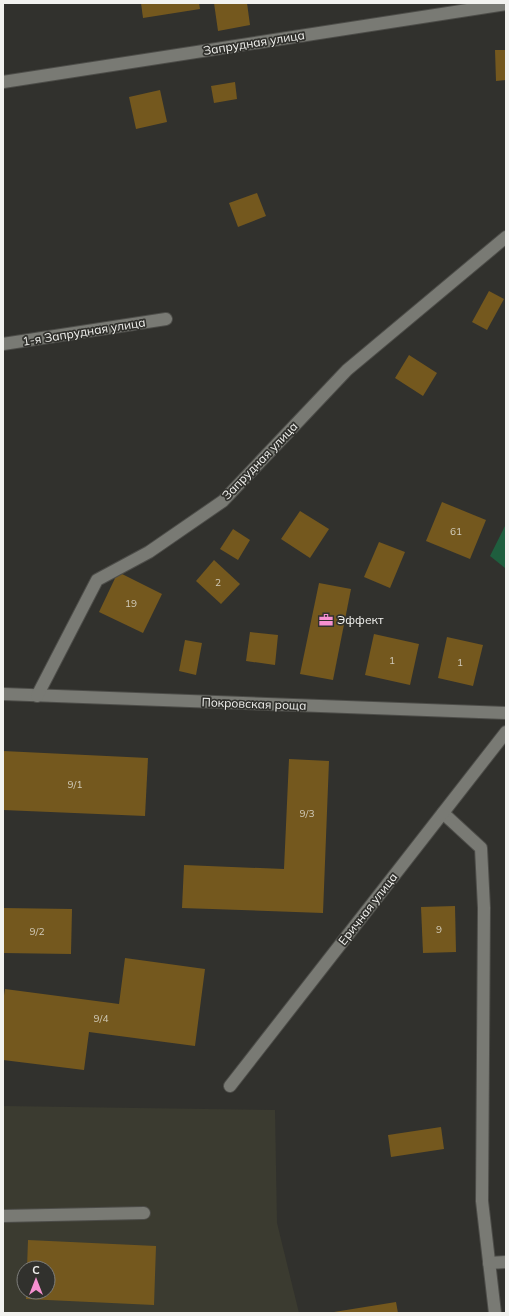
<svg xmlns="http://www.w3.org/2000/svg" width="509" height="1316" font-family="Mulish,sans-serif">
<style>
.built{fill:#3b3b30;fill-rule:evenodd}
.water{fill:#1f5e3e}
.building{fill:#74581e}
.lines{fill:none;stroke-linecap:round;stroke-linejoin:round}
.minor-casing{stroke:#4d4d49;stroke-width:14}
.minor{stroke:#797a74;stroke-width:12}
.labels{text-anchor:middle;stroke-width:3.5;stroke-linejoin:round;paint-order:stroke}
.number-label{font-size:10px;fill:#d2ccbb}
.street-label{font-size:12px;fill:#f2f2ef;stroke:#31312d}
.poi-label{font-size:12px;fill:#f2f2ef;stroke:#31312d;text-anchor:start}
</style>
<rect width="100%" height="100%" fill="#31312d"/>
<path class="built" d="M3,1106L275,1110L277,1223L299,1313H3ZM24,1268H48V1292H24Z"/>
<path class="water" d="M506,524V568H505L490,556Z"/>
<g class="building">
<path d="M141,3H199L200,9L143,18Z"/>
<path d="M214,3H247L250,25L218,31Z"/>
<path d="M495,50H506V80L496,81Z"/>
<path d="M235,82L237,99L214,103L211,86Z"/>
<path d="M160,90L167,122L136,129L129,97Z"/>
<path d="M257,193L266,216L238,227L229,203Z"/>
<path d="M489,291L504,299L487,330L472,322Z"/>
<path d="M409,355L437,373L423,396L395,378Z"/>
<path d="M442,502L486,520L470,559L426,541Z"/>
<path d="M300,511L329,529L310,558L281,539Z"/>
<path d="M233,529L250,540L238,560L220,549Z"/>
<path d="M379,542L405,552L390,588L364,577Z"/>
<path d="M214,560L240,584L221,604L196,581Z"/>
<path d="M118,572L162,594L143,633L99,612Z"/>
<path d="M319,583L351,589L333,680L300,674Z"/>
<path d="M250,632L278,635L275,665L246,661Z"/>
<path d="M374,634L419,644L410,685L365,675Z"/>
<path d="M447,637L483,645L473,686L438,678Z"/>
<path d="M185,640L202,643L196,675L179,671Z"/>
<path d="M3,751L148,758L145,816L3,810Z"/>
<path d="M289,759L329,761L323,913L182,908L184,865L284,869Z"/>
<path d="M455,906L456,952L423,953L421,907Z"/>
<path d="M3,908L72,909L71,954L3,953Z"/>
<path d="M125,958L205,969L195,1046L89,1032L84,1070L3,1060V1002L5,989L119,1004Z"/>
<path d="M441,1127L444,1149L391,1157L388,1135Z"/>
<path d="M28,1240L156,1246L154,1305L26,1299V1292H48V1268H27Z"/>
<path d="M396,1302L398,1313H334V1312Z"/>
</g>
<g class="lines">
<defs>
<g id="minor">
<path d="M3,82L506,4"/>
<path d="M3,344L166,319"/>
<path d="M3,694L506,713"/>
<path d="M37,696L97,580L149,552L223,501L347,370L506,237"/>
<path d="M443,813L481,848L484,908L482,1201L495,1313"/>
<path d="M230,1086L506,732"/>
<path d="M3,1216L144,1213"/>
<path d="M489,1263L506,1262"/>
</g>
</defs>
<use href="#minor" class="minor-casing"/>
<use href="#minor" class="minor"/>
</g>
<defs>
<symbol id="office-bare" viewBox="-9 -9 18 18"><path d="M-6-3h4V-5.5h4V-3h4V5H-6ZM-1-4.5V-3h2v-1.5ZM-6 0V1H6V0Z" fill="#f690d0" stroke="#31312d" stroke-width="2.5" paint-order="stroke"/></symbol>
</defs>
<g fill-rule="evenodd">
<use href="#office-bare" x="316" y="610" width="20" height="20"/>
</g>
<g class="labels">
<g class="number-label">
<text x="456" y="535">61</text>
<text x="218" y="586">2</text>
<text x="131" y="607">19</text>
<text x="392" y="664">1</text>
<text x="460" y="666">1</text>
<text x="75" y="788">9/1</text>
<text x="307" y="817">9/3</text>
<text x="439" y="933">9</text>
<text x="37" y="935">9/2</text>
<text x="101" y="1022">9/4</text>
</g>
<g class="street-label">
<text transform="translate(254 43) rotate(-9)" y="4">Запрудная улица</text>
<text transform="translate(84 332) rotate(-9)" y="4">1-я Запрудная улица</text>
<text transform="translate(260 461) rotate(-46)" y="4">Запрудная улица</text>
<text transform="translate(254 704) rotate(2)" y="4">Покровская роща</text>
<text transform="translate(368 909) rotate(-52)" y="4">Еричная улица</text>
</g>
<g class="poi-label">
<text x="337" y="624">Эффект</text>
</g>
</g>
<rect width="509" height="1316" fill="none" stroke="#f2f2ef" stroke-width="8"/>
<g transform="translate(36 1280)"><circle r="19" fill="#31312d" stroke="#7e7e7b"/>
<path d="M0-3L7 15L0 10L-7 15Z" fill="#f690d0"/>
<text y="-6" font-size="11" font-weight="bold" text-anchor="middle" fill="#f2f2ef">С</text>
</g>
</svg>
